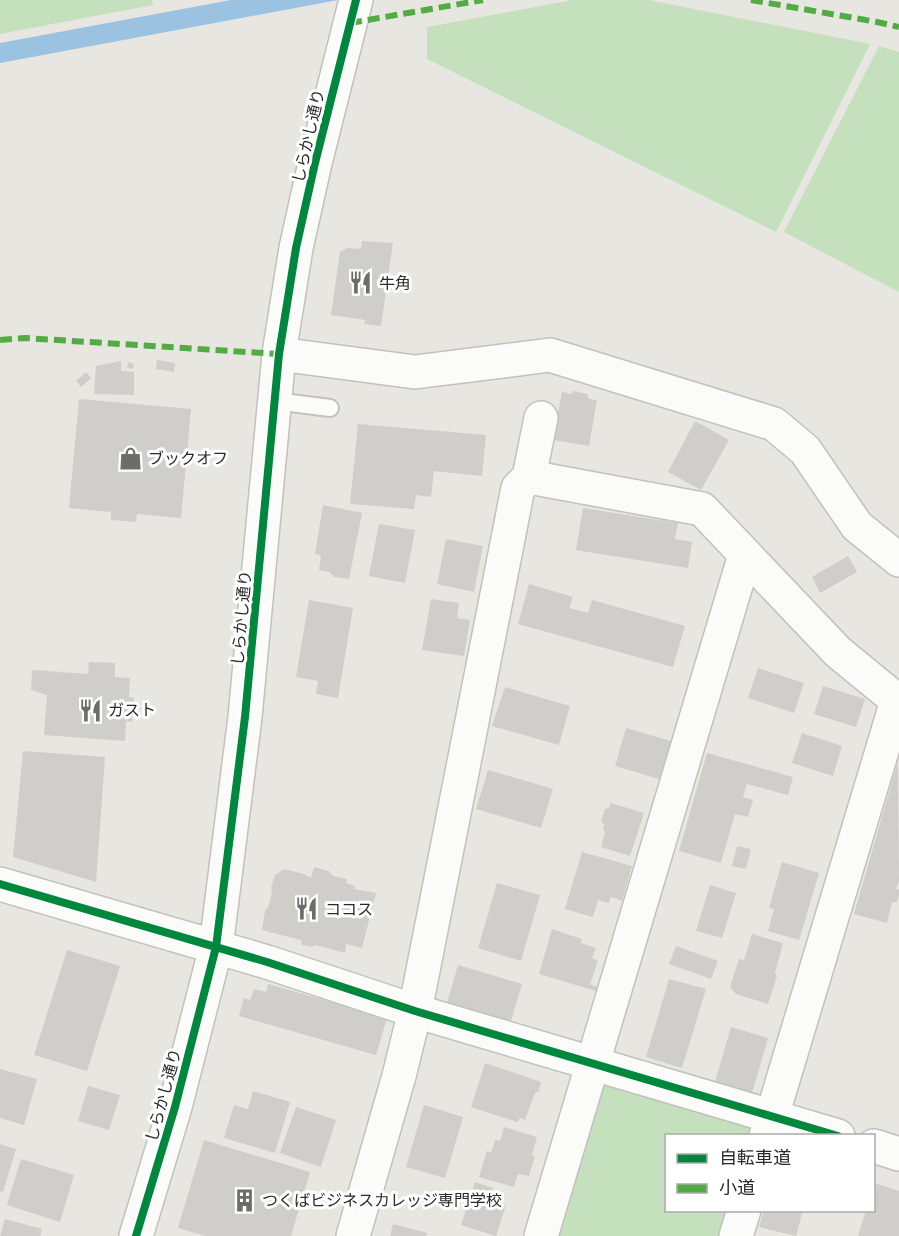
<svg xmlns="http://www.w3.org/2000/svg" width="899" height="1236" font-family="Poppins,'Noto Sans JP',sans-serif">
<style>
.green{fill:#c5e0bd}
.water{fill:#9cc2e1}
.building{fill:#cfceca}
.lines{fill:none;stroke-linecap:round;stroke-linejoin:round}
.service-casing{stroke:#c2c1c0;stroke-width:20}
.minor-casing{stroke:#c2c1c0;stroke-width:36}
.tertiary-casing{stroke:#c2c1c0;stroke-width:36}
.service{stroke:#fbfbfa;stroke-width:16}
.minor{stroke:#fbfbfa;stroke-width:33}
.tertiary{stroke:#fbfbfa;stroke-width:33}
.quiet{stroke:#53ab44;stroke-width:6;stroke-dasharray:12 6;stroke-linecap:butt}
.cycleway-casing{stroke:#fff;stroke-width:11}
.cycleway{stroke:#00873e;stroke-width:8}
.labels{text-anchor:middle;stroke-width:6;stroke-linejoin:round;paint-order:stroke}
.street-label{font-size:16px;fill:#2a2a2a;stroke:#fff}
.poi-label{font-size:16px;fill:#2a2a2a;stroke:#fff;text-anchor:start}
</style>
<rect width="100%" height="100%" fill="#e7e6e1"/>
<g class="green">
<path d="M0,0H152L153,5L0,34Z"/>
<path d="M573,0H649L870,44L776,232L427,59V27Z"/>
<path d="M879,46L899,52V292L784,232Z"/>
<path d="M603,1081L757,1121L752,1135L666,1136V1210L728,1211L720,1236H557Z"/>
</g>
<path class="water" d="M231,0H338L0,63V43Z"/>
<g class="building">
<path d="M362,241L393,243L381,326L364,324L365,320L331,315L340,252L348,248L361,249Z"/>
<path d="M157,360L175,363L174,372L156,369Z"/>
<path d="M121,361V371L134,372V395L94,394L96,366Z"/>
<path d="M128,362L134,364L133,369L127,368Z"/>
<path d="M86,372L91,378L81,387L76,381Z"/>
<path d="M573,391L587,394L589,399L597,400L589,446L553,440L562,392L572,394Z"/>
<path d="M79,399L191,409L181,518L137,514L136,522L111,520V512L69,508Z"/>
<path d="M695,421L729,440L701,490L668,472Z"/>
<path d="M358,424L486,435L482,476L434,471L431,497L416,495L414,509L350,504Z"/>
<path d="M323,505L362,513L349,579L334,577L330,572L319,570L321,556L315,554Z"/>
<path d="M583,508L678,523L675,539L692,542L688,568L576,550Z"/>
<path d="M379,524L415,530L405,583L369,576Z"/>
<path d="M446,539L483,546L474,592L437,584Z"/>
<path d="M848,556L857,572L820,593L812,577Z"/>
<path d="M529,584L573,597L569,608L588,613L592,600L685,626L673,667L518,624Z"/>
<path d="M431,599L459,603L457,618L470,620L464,656L422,650Z"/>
<path d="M309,600L353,608L338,698L316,694L318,681L296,677Z"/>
<path d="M89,662L115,663V677L130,678L129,697L134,698L132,722L126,721L125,741L44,735L47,695L31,690L32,670L88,674Z"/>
<path d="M758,668L804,683L794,713L748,698Z"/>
<path d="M823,686L865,699L856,727L814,714Z"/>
<path d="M505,687L570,706L559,745L492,726Z"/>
<path d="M626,728L671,741L659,779L615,766Z"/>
<path d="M802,733L842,746L833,776L792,763Z"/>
<path d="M23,751L105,757L96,882L13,857Z"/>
<path d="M707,753L793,777L788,795L747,784L743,797L753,800L748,817L735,814L721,863L679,851Z"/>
<path d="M898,761L899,881L896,889L899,890V895L897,902H892L887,923L854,914Z"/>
<path d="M488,770L553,789L541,828L476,809Z"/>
<path d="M611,803L644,813L630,856L601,847L605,832L603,829L604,824L601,821L605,809L609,808Z"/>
<path d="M737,846L751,849L746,869L732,866Z"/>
<path d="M582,852L632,866L622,901L611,897L609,903L598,900L593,917L565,909Z"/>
<path d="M782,862L819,873L799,940L768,931L774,909L769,908Z"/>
<path d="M314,867L329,871L333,876L347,879L346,883L355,886L354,889L376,893L362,948L346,944L345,952H342L315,945L313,947L302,945L301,940L262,930L265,911L268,907L272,894L271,888L275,875L284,869L304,874L311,878Z"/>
<path d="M497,883L540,895L521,961L478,948Z"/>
<path d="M710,885L736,893L722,938L696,931Z"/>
<path d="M552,929L582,939L581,943L596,948L592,958L598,961L590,984L597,987L596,991L539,974Z"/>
<path d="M752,934L783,943L775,973L777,976L768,1004L736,994L730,987L739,959L744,960Z"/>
<path d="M676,946L718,961L711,979L669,964Z"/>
<path d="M67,950L120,966L87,1071L34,1055Z"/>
<path d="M458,965L522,984L511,1021L447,1003Z"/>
<path d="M669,979L706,989L682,1068L646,1057Z"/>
<path d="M268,984L387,1018L376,1055L239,1016L244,998L250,1000L254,989L266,992Z"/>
<path d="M731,1027L768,1038L752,1093L715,1082Z"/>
<path d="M485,1063L541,1082L539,1091L535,1093L525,1120L520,1118L517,1122L471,1107Z"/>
<path d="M0,1069L37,1079L24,1125L0,1118Z"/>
<path d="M88,1086L120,1095L109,1130L78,1121Z"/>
<path d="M253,1091L290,1102L275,1153L224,1138L234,1105L248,1109Z"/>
<path d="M424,1105L463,1117L445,1178L406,1167Z"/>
<path d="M296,1107L336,1120L321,1167L280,1153Z"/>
<path d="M504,1127L537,1137L532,1155L535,1156L529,1176L518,1174L514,1187L479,1177L487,1151L491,1153L495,1140L500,1141Z"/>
<path d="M204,1140L310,1172L291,1236H205L178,1228Z"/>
<path d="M0,1144L16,1149L3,1192L0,1191Z"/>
<path d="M21,1159L74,1175L60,1222L7,1205Z"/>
<path d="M475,1182L493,1188L489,1199L506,1205L496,1236L461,1225Z"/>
<path d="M874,1183L899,1191V1236H858L866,1210H874Z"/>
<path d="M764,1210H803L796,1236L759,1227Z"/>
<path d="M5,1219L42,1229L40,1236H0Z"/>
<path d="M393,1224L427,1233L426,1236H390Z"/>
</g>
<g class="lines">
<defs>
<path id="service" d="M275,401L330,408"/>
<g id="minor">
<path d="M279,354L415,372L550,355L774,424L805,450L857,526L899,560"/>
<path d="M529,477L702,509L838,652L899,702"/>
<path d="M0,884L267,962L415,1011L838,1136"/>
<path d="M766,1136L897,701"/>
<path d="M874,1146L899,1154"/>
<path d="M353,1236L399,1076L415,1011L518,488L529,477L541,418"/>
<path d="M541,1236L745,555"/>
<path d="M736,1236L744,1210"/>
</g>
<path id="tertiary" d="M136,1236L175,1107L216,947L245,717L279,354L296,248L315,163L356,0"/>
</defs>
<use href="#service" class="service-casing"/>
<use href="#minor" class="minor-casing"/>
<use href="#tertiary" class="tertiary-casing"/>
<use href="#service" class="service"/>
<use href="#minor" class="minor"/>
<use href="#tertiary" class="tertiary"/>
<g class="quiet">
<path d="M751,0L877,22L899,27"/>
<path d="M350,23L483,0"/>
<path d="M0,340L25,338L279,354"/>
</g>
<defs>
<g id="cycleway">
<path d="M0,884L267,962L415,1011L838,1136"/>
<path d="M136,1236L175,1107L216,947L245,717L279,354L296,248L315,163L356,0"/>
</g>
</defs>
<use href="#cycleway" class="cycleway-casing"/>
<use href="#cycleway" class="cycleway"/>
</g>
<defs>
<symbol id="restaurant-bare" viewBox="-9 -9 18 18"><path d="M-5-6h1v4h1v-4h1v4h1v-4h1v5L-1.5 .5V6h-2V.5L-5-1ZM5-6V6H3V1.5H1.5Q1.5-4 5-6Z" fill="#6c6c6a" stroke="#fff" stroke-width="2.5" paint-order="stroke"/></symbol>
<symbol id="shop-bare" viewBox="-9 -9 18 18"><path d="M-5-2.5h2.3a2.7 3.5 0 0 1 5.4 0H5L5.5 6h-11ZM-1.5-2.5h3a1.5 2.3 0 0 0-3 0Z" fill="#6c6c6a" stroke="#fff" stroke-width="2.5" paint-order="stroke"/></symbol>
<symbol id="building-bare" viewBox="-9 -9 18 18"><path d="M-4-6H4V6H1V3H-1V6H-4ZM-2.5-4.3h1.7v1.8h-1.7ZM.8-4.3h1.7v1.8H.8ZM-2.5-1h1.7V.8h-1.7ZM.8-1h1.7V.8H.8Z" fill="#6c6c6a" stroke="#fff" stroke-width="2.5" paint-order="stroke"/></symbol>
</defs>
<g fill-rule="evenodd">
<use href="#restaurant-bare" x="344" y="266" width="33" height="33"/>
<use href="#shop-bare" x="114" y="442" width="33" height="33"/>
<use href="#restaurant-bare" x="74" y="694" width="33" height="33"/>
<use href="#restaurant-bare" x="290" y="892" width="33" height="33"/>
<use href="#building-bare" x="228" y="1184" width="33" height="33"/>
</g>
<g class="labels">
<g class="street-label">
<text transform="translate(308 136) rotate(-77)" y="6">しらかし通り</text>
<text transform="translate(241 618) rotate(-85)" y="6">しらかし通り</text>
<text transform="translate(163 1095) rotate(-75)" y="6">しらかし通り</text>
</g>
<g class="poi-label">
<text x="379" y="289">牛角</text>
<text x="148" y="464">ブックオフ</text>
<text x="108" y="716">ガスト</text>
<text x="325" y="915">ココス</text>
<text x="262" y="1206">つくばビジネスカレッジ専門学校</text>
</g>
</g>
<rect x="665" y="1134" width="210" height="78" fill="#ffffff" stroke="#aaaaaa" stroke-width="1.5"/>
<rect x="677" y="1154" width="30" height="9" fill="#00873e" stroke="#aaaaaa" stroke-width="1.5"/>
<text x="719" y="1164" font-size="18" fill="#2a2a2a">自転車道</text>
<rect x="677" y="1184" width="30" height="9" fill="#53ab44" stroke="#aaaaaa" stroke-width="1.5"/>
<text x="719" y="1194" font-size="18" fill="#2a2a2a">小道</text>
</svg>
